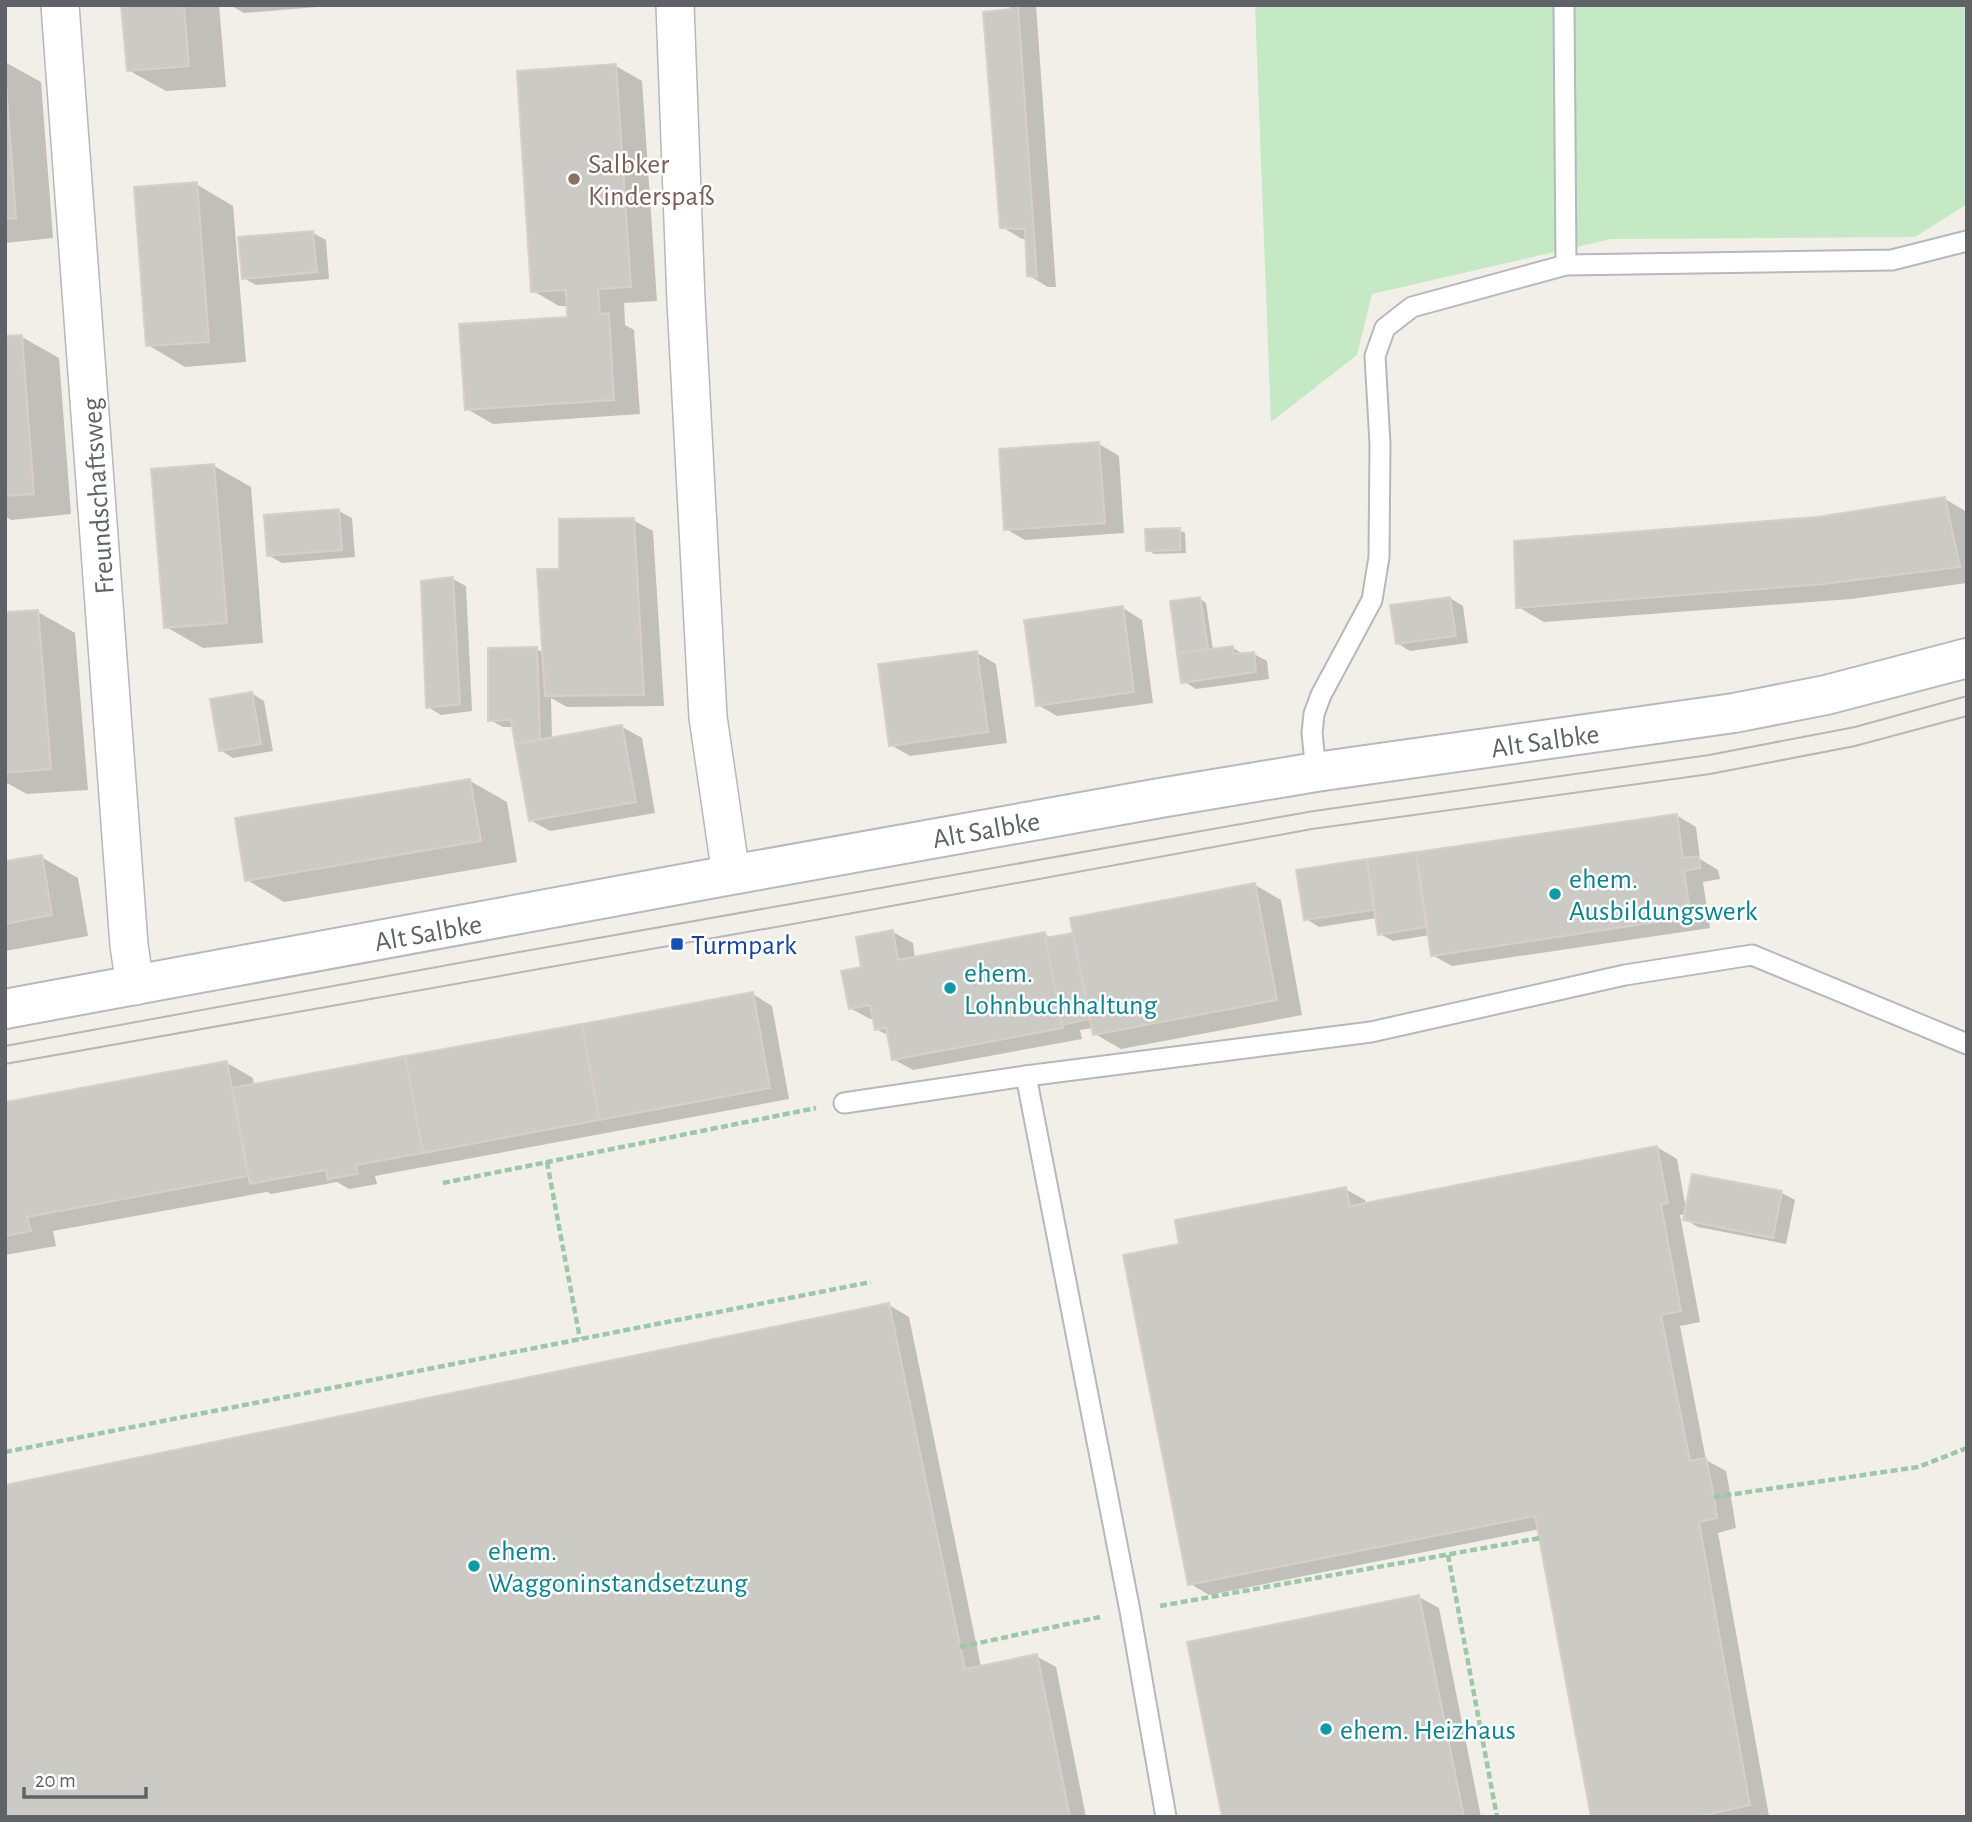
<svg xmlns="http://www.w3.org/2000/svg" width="1972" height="1822" font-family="'Alegreya Sans',sans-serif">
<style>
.green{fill:#c5e8c5}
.shadow{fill:#0003}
.building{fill:#cccac5;stroke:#d6d1c6;stroke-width:2}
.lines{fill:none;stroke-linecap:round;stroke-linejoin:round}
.lane-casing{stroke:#b5b8bc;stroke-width:23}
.street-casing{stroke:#b5b8bc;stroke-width:40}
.secondary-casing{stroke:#b6babf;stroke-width:42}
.path{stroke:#9cc7a9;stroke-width:4.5;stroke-dasharray:7 3.5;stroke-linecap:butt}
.lane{stroke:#fff;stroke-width:19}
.street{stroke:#fff;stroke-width:37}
.secondary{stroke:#fff;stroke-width:38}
.tram{stroke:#b6b7b8;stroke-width:2}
.education-dot{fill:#8d6e63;stroke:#fff;stroke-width:2.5}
.culture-dot{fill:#0f9aa8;stroke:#fff;stroke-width:2.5}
.transit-dot{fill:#1a4fb4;stroke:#fff;stroke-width:2.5}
.labels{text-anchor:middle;stroke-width:5;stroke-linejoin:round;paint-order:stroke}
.education-label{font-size:28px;fill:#785e54;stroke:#fff;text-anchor:start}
.street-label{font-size:28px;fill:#5f6368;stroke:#fff}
.culture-label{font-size:28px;fill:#0d838f;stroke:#fff;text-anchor:start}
.transit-label{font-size:28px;fill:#164399;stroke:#fff;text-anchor:start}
</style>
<rect width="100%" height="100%" fill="#f1efe8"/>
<path class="green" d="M1255,5H1967V204L1915,237L1611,239L1372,294L1357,355L1271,422Z"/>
<g class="shadow">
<path d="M123,5H219L226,87L166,91L128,70Z"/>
<path d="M316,5L317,7L244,13L230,5Z"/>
<path d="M1012,5H1036L1056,287H1048L1028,275L1027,239H1022L1002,227Z"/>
<path d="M5,62L41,82L53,238L5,243Z"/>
<path d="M616,66L642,81L657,301L624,303L625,325L634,330L640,414L493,424L467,409L569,319L568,306H559L533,291Z"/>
<path d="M196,184L233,206L246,362L185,367L148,345Z"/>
<path d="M313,233L326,240L329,279L256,285L243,278Z"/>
<path d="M22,337L59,358L71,514L11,520L5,516V338Z"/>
<path d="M1099,444L1119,456L1124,533L1025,540L1006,529Z"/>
<path d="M214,466L251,487L263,643L203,648L166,627Z"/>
<path d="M1945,499L1967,512V583L1851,599L1544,622L1518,607L1817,518Z"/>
<path d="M339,511L352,518L355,557L282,563L268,555Z"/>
<path d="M633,520L653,531L664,706L567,707L551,698L552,739L622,727L642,738L655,813L550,831L530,820L514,727H503L490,720L536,649L544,653L561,571Z"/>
<path d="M1179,530L1185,533L1186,553L1154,554L1148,550Z"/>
<path d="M453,579L466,586L472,711L441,715L428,707Z"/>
<path d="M1450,598L1463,606L1468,643L1410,651L1397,643Z"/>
<path d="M1200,599L1206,603L1213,650L1233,648L1245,655L1254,654L1267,661L1269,679L1196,689L1183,681L1172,603Z"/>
<path d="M1123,608L1142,620L1153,703L1057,716L1038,705Z"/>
<path d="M38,612L75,633L88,790L27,794L5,782V614Z"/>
<path d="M977,653L996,664L1007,743L910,756L891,745Z"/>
<path d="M251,693L264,701L273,751L233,758L220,750Z"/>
<path d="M470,781L507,802L517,862L284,902L247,880Z"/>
<path d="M1676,815L1696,827L1700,859L1718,870L1720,879L1703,882L1710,928L1452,966L1432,955L1430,935L1393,941L1380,934L1377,918L1319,927L1306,919L1298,871Z"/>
<path d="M41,857L78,878L88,936L5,951V863Z"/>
<path d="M1255,885L1281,900L1302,1015L1121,1049L1095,1034L1093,1028L1080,1030L1082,1039L913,1070L893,1059L889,1036L876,1029L874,1019H870L850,1008L863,969L893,932L913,943L915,959L1044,934L1052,938L1075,934Z"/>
<path d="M753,994L772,1006L789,1099L375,1176L377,1184L349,1189L337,1182L271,1194L267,1192L53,1231L56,1246L5,1255V1104L227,1063L253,1078L254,1086Z"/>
<path d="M1657,1147L1677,1159L1686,1209L1693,1176L1782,1193L1795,1200L1786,1244L1698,1227L1685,1219L1686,1214L1680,1215L1700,1322L1680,1326L1706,1460L1726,1471L1733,1509L1736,1528L1718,1533L1769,1816L1767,1817H1593L1540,1529L1209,1595L1189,1583L1181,1246L1345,1189L1365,1200L1366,1205Z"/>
<path d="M889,1305L909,1317L981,1667L1036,1656L1056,1667L1086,1817H5Z"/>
<path d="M1419,1597L1439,1608L1481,1817H1224Z"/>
</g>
<g class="building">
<path d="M121,5H184L189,66L127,71Z"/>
<path d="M1010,5H1018L1037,277L1027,276L1025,229L1000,228L983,12L1010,9Z"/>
<path d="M616,64L631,287L598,289L600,314L609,313L614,400L465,410L459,324L567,317L566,290L531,292L517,71Z"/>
<path d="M5,71L16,218L5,219Z"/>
<path d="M197,182L209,342L146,346L134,187Z"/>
<path d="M313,231L317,272L242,279L238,237Z"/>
<path d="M22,335L34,494L5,496V336Z"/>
<path d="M1099,442L1105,523L1004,530L999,449Z"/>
<path d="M214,464L227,623L164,628L151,469Z"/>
<path d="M1945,497L1960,567L1824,584L1516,608L1514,541L1817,517Z"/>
<path d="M339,509L342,550L267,556L264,515Z"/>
<path d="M634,518L644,695L545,696L537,569H559V519Z"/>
<path d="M1180,528V550L1146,551L1145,529Z"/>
<path d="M453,577L460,704L426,708L421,581Z"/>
<path d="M1200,597L1208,649L1177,653L1170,601Z"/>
<path d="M1450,597L1456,636L1396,644L1390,605Z"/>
<path d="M1123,606L1134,692L1036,706L1024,620Z"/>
<path d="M38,610L51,769L5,773V612Z"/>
<path d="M1233,646L1234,654L1254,652L1256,672L1181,683L1177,653Z"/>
<path d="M537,647L540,739L515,744L511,720L488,721V648Z"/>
<path d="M977,651L988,732L889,746L878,664Z"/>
<path d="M252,692L261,744L219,751L210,699Z"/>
<path d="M622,725L636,802L529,821L515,744Z"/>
<path d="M470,779L481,841L245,881L235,818Z"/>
<path d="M1677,814L1683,858L1699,856L1700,868L1684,871L1691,917L1431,956L1416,852Z"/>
<path d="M1416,852L1426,927L1378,935L1367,859Z"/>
<path d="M42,855L52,915L5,924V861Z"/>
<path d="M1367,859L1374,910L1304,920L1296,870Z"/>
<path d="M1255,883L1277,1000L1093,1035L1070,918Z"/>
<path d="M893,930L898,960L1045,932L1063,1028L892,1060L886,1028L875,1030L870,1005L849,1009L841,971L861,967L856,937Z"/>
<path d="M1073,933L1089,1019L1062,1025L1045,938Z"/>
<path d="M753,992L770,1088L599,1120L582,1024Z"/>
<path d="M582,1024L599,1120L423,1153L405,1056Z"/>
<path d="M405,1056L423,1153L356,1165L358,1174L328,1179L326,1170L250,1184L232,1088Z"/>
<path d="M227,1061L248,1176L27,1217L31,1231L5,1236V1102Z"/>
<path d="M1657,1146L1668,1203L1661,1205L1681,1311L1661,1315L1690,1461L1706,1458L1714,1497L1717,1518L1699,1522L1750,1805L1697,1817H1591L1535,1516L1188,1585L1123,1255L1179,1244L1175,1220L1346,1187L1350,1206Z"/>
<path d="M1692,1174L1782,1191L1773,1238L1683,1220Z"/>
<path d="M889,1303L965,1669L1037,1654L1070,1817H5V1485Z"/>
<path d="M1419,1595L1464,1817H1222L1187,1642Z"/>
</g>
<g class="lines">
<defs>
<g id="lane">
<path d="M1564,5L1566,265"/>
<path d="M1316,772L1312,733L1314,714L1321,695L1372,600L1379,557L1380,444L1375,356L1385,328L1412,307L1566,265L1892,260L1967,241"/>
<path d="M1026,1076L1130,1611L1166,1817"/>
<path d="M844,1103L1026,1076L1371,1032L1625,975L1752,955L1967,1044"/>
</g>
<g id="street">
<path d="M60,5L129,945L135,986"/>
<path d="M675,5L686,301L708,717L731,875"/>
</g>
<path id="secondary" d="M5,1009L731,875L1160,798L1316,772L1734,713L1826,695L1967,658"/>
</defs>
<use href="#lane" class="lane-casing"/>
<use href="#street" class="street-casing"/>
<use href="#secondary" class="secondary-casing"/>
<g class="path">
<path d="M547,1162L580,1339"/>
<path d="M443,1183L816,1108"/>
<path d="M5,1452L871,1282"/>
<path d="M1714,1497L1918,1467L1967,1448"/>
<path d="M1448,1555L1497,1817"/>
<path d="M1160,1606L1540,1538"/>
<path d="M960,1647L1100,1617"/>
</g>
<use href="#lane" class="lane"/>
<use href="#street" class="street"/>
<use href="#secondary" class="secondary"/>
<g class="tram">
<path d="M5,1046L497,956L1314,811L1709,755L1855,727L1967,696"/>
<path d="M5,1064L815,920L1312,829L1710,774L1855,746L1967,716"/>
</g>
</g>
<circle class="education-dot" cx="574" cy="179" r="7"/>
<g class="culture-dot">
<circle cx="1555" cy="894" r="7"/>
<circle cx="950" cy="988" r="7"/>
<circle cx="474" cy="1566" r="7"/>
<circle cx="1326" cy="1729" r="7"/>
</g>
<rect class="transit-dot" x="670" y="937" width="14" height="14" rx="3.5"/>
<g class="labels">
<g class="education-label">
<text x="588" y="173">Salbker<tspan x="588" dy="32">Kinderspaß</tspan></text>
</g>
<g class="street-label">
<text transform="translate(97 496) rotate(-94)" y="10">Freundschaftsweg</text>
<text transform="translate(1545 740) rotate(-8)" y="10">Alt Salbke</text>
<text transform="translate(986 829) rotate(-10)" y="10">Alt Salbke</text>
<text transform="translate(428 932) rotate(-10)" y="10">Alt Salbke</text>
</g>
<g class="culture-label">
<text x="1569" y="888">ehem.<tspan x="1569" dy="32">Ausbildungswerk</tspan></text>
<text x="964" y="982">ehem.<tspan x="964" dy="32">Lohnbuchhaltung</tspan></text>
<text x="488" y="1560">ehem.<tspan x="488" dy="32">Waggoninstandsetzung</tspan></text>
<text x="1340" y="1739">ehem. Heizhaus</text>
</g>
<g class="transit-label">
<text x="691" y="954">Turmpark</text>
</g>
</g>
<rect width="1972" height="1822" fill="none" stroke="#5f6368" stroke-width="14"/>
<path d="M24 1787v10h122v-10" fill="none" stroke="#5f6368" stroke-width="3.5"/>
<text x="35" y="1787" font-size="21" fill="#5f6368" stroke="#ffffff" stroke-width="5" paint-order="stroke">20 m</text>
</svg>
